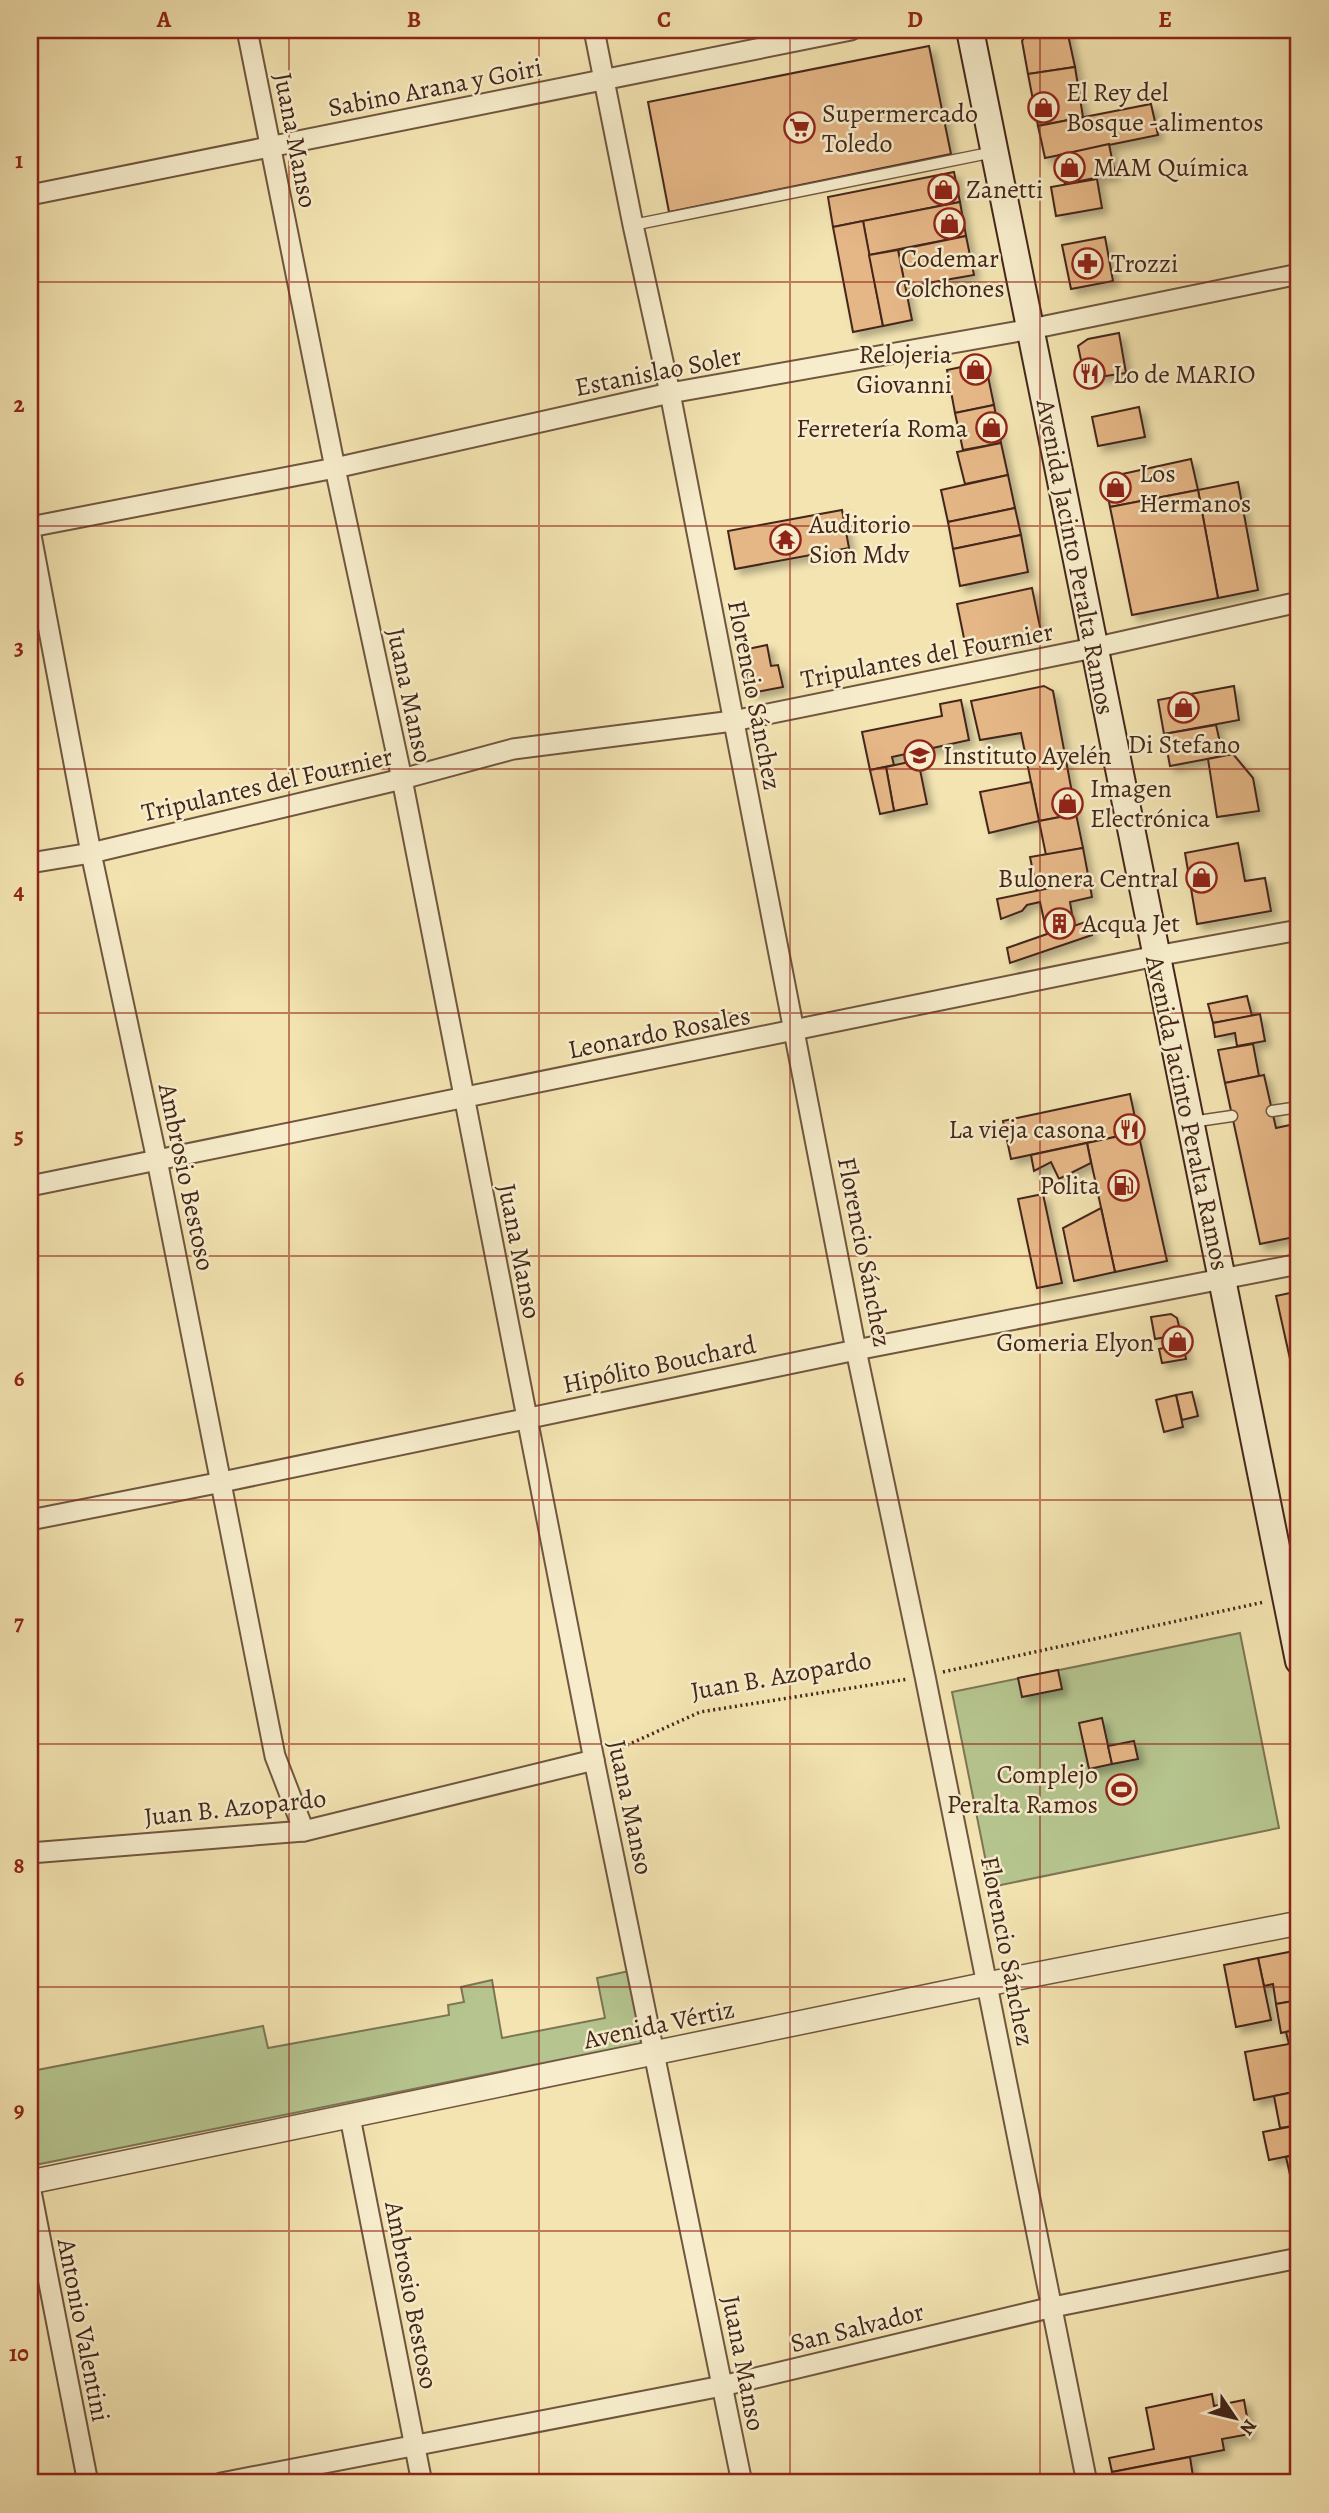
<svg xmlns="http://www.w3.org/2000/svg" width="1329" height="2513" font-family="Alegreya,serif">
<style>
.green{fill:#b6c58f;stroke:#7d7655;stroke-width:2}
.building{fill:#e5b686;stroke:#44261b;stroke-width:2;filter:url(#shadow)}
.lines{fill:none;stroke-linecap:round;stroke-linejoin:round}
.service-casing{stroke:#705640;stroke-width:13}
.minor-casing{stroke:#705640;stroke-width:23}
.tertiary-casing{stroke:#705640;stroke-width:26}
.secondary-casing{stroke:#44261b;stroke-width:30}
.path{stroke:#44261b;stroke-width:3.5;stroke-dasharray:2 3.5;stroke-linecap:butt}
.service{stroke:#f7edcc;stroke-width:10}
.minor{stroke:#f7edcc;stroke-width:19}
.tertiary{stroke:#f7edcc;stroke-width:23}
.secondary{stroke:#f7edcc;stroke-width:26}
.grid{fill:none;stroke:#8f2418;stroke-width:2;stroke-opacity:0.55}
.labels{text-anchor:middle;stroke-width:5;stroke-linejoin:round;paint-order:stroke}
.street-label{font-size:26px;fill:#44261b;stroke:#f7edcc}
.poi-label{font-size:26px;fill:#44261b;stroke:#f7edcc;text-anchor:start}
.neatline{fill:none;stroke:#8f2418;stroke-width:2.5}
.grid-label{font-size:23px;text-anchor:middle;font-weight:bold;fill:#8f2418}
</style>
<defs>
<filter id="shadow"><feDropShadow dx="5.5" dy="5.5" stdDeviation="3.5" flood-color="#0004"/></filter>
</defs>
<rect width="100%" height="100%" fill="#f3e4b1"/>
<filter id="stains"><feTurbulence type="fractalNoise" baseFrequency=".00286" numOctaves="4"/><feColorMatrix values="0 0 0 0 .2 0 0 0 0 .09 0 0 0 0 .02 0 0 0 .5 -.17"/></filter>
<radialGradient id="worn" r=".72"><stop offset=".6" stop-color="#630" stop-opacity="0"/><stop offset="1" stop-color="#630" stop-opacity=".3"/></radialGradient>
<g class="green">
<path d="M1240,1633L1279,1828L991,1887L952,1692Z"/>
<path d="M629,1971L642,2043L30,2166V2065L36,2064L37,2070L263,2026L268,2048L449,2015L448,2005L464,2002L461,1987L492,1980L502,2038L605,2018L597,1978Z"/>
</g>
<g class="building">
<path d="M1029,30H1067L1075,67L1028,74L1022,41Z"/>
<path d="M929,46L951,154L669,212L648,102Z"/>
<path d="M1075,67L1083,117L1038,126L1028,74Z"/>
<path d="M1151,104L1158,135L1045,158L1038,126Z"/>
<path d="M1109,144L1115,174L1065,184L1059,155Z"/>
<path d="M954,172L960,202L833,227L828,197Z"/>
<path d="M1097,179L1102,208L1056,216L1051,187Z"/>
<path d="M960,202L966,236L869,255L863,221Z"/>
<path d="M863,221L883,326L853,332L833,227Z"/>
<path d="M966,236L974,275L905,287L898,250Z"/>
<path d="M1105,237L1113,281L1071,289L1062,245Z"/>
<path d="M898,250L912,320L883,326L869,255Z"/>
<path d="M1119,333L1126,373L1085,379L1078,346L1088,339Z"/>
<path d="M985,362L994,405L955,413L947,370Z"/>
<path d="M994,405L1001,443L963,450L955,413Z"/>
<path d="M1139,407L1145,437L1098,446L1092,417Z"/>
<path d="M1001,443L1008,475L965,484L957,452Z"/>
<path d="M1191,459L1198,490L1110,507L1104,478Z"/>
<path d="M1008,475L1015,508L948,522L941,490Z"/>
<path d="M1238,482L1258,590L1218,598L1198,490Z"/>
<path d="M1198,490L1218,598L1132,615L1110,507Z"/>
<path d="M1015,508L1021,535L953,549L948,522Z"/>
<path d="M842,510L849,548L735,569L728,531Z"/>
<path d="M1021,535L1028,572L960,586L953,549Z"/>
<path d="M1032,588L1041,632L966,648L957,604Z"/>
<path d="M767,645L771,666L778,665L783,687L751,693L743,650Z"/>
<path d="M1044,686L1053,691L1076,814L1039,821L1021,733L980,740L971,701Z"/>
<path d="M1234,686L1239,720L1164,734L1158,700Z"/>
<path d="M961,700L969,740L892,757L894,765L870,770L862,732L942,716L940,704Z"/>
<path d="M1216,725L1223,756L1170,766L1164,734Z"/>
<path d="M1233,754L1253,778L1259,811L1217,817L1208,759Z"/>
<path d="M918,760L927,804L894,811L886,767Z"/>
<path d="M886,767L894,811L880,814L870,770Z"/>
<path d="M1031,782L1039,821L989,833L980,792Z"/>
<path d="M1076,814L1083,848L1046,855L1039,821Z"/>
<path d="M1238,843L1245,881L1265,878L1271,911L1197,924L1185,853Z"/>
<path d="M1083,848L1089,880L1037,891L1030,857Z"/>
<path d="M1089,880L1092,897L1070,902L1074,926L1088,921L1092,935L1010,963L1007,948L1047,934L1040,902L1027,905L1022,911L1001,919L997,899Z"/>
<path d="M1247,996L1252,1016L1213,1023L1208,1004Z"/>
<path d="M1260,1014L1265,1041L1237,1046L1235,1033L1215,1037L1213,1023Z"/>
<path d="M1253,1044L1259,1076L1225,1083L1218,1050Z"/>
<path d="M1264,1075L1276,1128L1299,1123V1236L1260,1244L1225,1083Z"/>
<path d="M1130,1094L1138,1132L1011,1159L1003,1121Z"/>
<path d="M1138,1132L1167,1261L1115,1272L1087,1143Z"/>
<path d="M1087,1143L1091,1163L1059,1179L1051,1162L1034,1171L1031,1155Z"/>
<path d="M1043,1194L1062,1283L1037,1288L1018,1199Z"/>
<path d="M1101,1208L1115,1272L1074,1281L1063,1228Z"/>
<path d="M1299,1291V1356L1290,1359L1276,1296Z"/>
<path d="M1171,1314L1177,1318L1181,1334L1155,1339L1151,1317Z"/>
<path d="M1181,1334L1186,1359L1162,1363L1159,1349L1168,1347L1166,1337Z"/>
<path d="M1299,1356V1403L1290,1359Z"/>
<path d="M1192,1392L1198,1416L1182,1420L1176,1395Z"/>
<path d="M1176,1395L1183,1427L1164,1432L1156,1400Z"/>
<path d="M1058,1670L1062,1689L1022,1697L1018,1678Z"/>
<path d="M1102,1718L1112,1764L1089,1769L1079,1723Z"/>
<path d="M1134,1741L1138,1759L1112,1764L1108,1746Z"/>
<path d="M1299,1950V2000L1276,2004L1273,1984L1264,1986L1258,1958Z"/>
<path d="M1258,1958L1271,2020L1236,2027L1224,1965Z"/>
<path d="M1299,2000V2029L1281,2033L1276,2004Z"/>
<path d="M1299,2029V2091L1254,2100L1245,2052L1289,2044L1286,2032Z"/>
<path d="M1299,2091V2125L1280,2128L1274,2096Z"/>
<path d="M1299,2125V2154L1269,2160L1263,2132Z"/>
<path d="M1299,2154V2186L1293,2188L1286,2157Z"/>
<path d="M1212,2394L1214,2406L1244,2400L1250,2434L1222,2439L1224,2450L1112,2472L1109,2458L1154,2449L1146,2408Z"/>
<path d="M1190,2457L1194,2483H1114L1112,2472Z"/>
</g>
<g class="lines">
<defs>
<g id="service">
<path d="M633,225L994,152"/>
<path d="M1272,1111L1299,1107"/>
<path d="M1191,1122L1232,1116"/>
</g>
<g id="minor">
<path d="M247,30L335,468L402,779L594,1760L742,2483"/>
<path d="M594,30L633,225L670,393L856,1350L925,1676L1087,2483"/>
<path d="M30,195L851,30"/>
<path d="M30,527L335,468L670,393L1031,329L1299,274"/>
<path d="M30,530L91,853L157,1160L275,1756L304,1831"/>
<path d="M30,863L91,853L402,779L513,749L733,721L1093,648L1299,602"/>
<path d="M30,1186L1156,956L1299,930"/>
<path d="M30,1520L222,1482L856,1350L1299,1264"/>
<path d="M30,1853L304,1831L594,1760"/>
<path d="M350,2117L422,2483"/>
<path d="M30,2186L88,2483"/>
<path d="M221,2483L722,2386L1053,2307L1299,2258"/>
</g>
<path id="tertiary" d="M30,2182L987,1984L1299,1923"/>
<path id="secondary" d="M970,30L1299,1661"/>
</defs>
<use href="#service" class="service-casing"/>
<use href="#minor" class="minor-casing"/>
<use href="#tertiary" class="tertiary-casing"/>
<use href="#secondary" class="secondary-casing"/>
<g class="path">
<path d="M943,1672L1264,1602"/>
<path d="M612,1752L700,1712L908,1679"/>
</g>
<use href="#service" class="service"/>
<use href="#minor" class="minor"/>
<use href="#tertiary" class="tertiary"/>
<use href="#secondary" class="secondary"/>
</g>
<path class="grid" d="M289,30V2483M539,30V2483M790,30V2483M1040,30V2483M30,282H1299M30,526H1299M30,769H1299M30,1013H1299M30,1256H1299M30,1500H1299M30,1744H1299M30,1987H1299M30,2231H1299"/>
<defs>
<symbol id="shop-ring" viewBox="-11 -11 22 22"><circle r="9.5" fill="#f7edcc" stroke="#8f2418" stroke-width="1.5"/><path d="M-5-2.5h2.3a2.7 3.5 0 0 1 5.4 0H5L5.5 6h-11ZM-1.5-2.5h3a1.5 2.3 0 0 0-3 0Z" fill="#8f2418"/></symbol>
<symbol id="supermarket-ring" viewBox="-11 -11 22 22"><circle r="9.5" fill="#f7edcc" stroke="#8f2418" stroke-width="1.5"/><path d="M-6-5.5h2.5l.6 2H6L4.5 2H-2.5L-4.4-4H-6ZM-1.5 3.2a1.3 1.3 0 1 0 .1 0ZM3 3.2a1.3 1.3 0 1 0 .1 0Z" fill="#8f2418"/></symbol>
<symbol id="pharmacy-ring" viewBox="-11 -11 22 22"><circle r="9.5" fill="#f7edcc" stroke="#8f2418" stroke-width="1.5"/><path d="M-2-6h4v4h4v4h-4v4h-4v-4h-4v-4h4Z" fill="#8f2418"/></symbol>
<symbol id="restaurant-ring" viewBox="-11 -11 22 22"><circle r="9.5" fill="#f7edcc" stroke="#8f2418" stroke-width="1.5"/><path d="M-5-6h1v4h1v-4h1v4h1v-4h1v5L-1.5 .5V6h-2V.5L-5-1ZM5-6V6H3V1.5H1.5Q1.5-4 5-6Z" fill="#8f2418"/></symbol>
<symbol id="temple-ring" viewBox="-11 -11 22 22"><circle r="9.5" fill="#f7edcc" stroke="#8f2418" stroke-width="1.5"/><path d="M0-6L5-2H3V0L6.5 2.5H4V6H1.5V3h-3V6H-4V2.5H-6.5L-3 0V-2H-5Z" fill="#8f2418"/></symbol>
<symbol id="school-ring" viewBox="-11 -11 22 22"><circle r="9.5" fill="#f7edcc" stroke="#8f2418" stroke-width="1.5"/><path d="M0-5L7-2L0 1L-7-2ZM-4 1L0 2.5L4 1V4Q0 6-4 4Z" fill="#8f2418"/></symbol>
<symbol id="building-ring" viewBox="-11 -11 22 22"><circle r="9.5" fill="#f7edcc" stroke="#8f2418" stroke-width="1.5"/><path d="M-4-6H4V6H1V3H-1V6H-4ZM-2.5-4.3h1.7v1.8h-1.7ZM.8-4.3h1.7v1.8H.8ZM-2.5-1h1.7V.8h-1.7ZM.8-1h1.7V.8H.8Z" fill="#8f2418"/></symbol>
<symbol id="fuel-ring" viewBox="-11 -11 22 22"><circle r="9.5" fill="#f7edcc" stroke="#8f2418" stroke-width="1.5"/><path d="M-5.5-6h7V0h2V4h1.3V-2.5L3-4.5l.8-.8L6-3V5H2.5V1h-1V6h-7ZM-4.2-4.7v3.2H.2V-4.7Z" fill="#8f2418"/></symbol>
<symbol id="stadium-ring" viewBox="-11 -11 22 22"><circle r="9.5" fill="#f7edcc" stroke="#8f2418" stroke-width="1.5"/><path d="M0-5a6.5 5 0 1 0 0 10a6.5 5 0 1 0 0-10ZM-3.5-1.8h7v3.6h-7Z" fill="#8f2418"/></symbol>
</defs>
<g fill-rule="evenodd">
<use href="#shop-ring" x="1026" y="90" width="35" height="35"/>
<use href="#supermarket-ring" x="782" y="110" width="35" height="35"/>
<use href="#shop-ring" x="1052" y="150" width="35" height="35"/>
<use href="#shop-ring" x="926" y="172" width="35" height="35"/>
<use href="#shop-ring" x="932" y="206" width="35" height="35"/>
<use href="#pharmacy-ring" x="1070" y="246" width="35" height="35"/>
<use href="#shop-ring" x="958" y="352" width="35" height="35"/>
<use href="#restaurant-ring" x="1072" y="356" width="35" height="35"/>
<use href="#shop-ring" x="974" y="410" width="35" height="35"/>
<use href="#shop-ring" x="1098" y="470" width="35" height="35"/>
<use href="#temple-ring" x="768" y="522" width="35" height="35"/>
<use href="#shop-ring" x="1166" y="690" width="35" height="35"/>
<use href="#school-ring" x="902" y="738" width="35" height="35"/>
<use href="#shop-ring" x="1050" y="786" width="35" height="35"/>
<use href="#shop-ring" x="1184" y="860" width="35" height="35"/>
<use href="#building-ring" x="1042" y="906" width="35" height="35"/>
<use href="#restaurant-ring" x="1112" y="1112" width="35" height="35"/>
<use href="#fuel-ring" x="1106" y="1168" width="35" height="35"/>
<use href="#shop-ring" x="1160" y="1324" width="35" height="35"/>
<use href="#stadium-ring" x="1104" y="1772" width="35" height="35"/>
</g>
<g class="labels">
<g class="street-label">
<text transform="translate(435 87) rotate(-11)" y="9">Sabino Arana y Goiri</text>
<text transform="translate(296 140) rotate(79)" y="9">Juana Manso</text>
<text transform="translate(658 371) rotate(-11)" y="9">Estanislao Soler</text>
<text transform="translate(1076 557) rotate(79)" y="9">Avenida Jacinto Peralta Ramos</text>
<text transform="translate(927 655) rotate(-11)" y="9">Tripulantes del Fournier</text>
<text transform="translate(410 695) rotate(78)" y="9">Juana Manso</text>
<text transform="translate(755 695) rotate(79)" y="9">Florencio Sánchez</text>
<text transform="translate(267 784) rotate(-13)" y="9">Tripulantes del Fournier</text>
<text transform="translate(659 1032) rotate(-11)" y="9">Leonardo Rosales</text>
<text transform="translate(1188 1113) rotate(78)" y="9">Avenida Jacinto Peralta Ramos</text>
<text transform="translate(187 1177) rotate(78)" y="9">Ambrosio Bestoso</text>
<text transform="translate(520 1251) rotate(79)" y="9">Juana Manso</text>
<text transform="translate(865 1252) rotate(79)" y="9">Florencio Sánchez</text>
<text transform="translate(659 1364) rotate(-12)" y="9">Hipólito Bouchard</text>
<text transform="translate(781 1675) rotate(-10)" y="9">Juan B. Azopardo</text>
<text transform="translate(235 1807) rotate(-6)" y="9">Juan B. Azopardo</text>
<text transform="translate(631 1807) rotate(78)" y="9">Juana Manso</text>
<text transform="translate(1008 1951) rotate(79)" y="9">Florencio Sánchez</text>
<text transform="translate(659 2024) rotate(-12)" y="9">Avenida Vértiz</text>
<text transform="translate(412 2295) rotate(79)" y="9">Ambrosio Bestoso</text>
<text transform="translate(857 2327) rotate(-14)" y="9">San Salvador</text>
<text transform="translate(84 2330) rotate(79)" y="9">Antonio Valentini</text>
<text transform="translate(744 2363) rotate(79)" y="9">Juana Manso</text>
</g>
<g class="poi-label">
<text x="1066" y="101">El Rey del<tspan x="1066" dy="30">Bosque -alimentos</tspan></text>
<text x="822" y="122">Supermercado<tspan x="822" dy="30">Toledo</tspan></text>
<text x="1093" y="176">MAM Química</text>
<text x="966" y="198">Zanetti</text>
<text x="950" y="267" text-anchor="middle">Codemar<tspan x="950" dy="30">Colchones</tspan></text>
<text x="1111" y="272">Trozzi</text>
<text x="952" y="363" text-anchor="end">Relojeria<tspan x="952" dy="30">Giovanni</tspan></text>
<text x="1113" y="383">Lo de MARIO</text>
<text x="968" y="437" text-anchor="end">Ferretería Roma</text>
<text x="1139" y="482">Los<tspan x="1139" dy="30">Hermanos</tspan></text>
<text x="809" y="533">Auditorio<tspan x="809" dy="30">Sion Mdv</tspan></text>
<text x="1184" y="753" text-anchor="middle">Di Stefano</text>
<text x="943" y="764">Instituto Ayelén</text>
<text x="1090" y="797">Imagen<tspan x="1090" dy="30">Electrónica</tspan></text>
<text x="1178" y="887" text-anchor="end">Bulonera Central</text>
<text x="1082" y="932">Acqua Jet</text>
<text x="1106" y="1138" text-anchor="end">La vieja casona</text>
<text x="1100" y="1194" text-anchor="end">Polita</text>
<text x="1154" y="1351" text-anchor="end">Gomeria Elyon</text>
<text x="1098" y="1783" text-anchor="end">Complejo<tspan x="1098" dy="30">Peralta Ramos</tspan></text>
</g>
</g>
<rect width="1329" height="2513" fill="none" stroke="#f3e4b1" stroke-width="77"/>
<g transform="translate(1235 2418) rotate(125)" stroke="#f7edcc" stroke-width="5" paint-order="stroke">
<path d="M0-5L12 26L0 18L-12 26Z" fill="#44261b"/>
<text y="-10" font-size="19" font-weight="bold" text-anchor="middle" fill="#44261b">N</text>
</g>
<rect x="38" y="38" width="1252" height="2436" class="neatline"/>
<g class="grid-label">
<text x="164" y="27">A</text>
<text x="414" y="27">B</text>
<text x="664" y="27">C</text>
<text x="915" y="27">D</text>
<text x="1165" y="27">E</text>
<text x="19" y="168">1</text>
<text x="19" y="412">2</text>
<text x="19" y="655">3</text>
<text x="19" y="899">4</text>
<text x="19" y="1143">5</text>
<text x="19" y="1386">6</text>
<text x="19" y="1630">7</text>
<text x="19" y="1873">8</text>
<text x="19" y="2117">9</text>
<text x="19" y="2361">10</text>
</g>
<rect width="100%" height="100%" filter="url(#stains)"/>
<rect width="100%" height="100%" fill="url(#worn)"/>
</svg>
